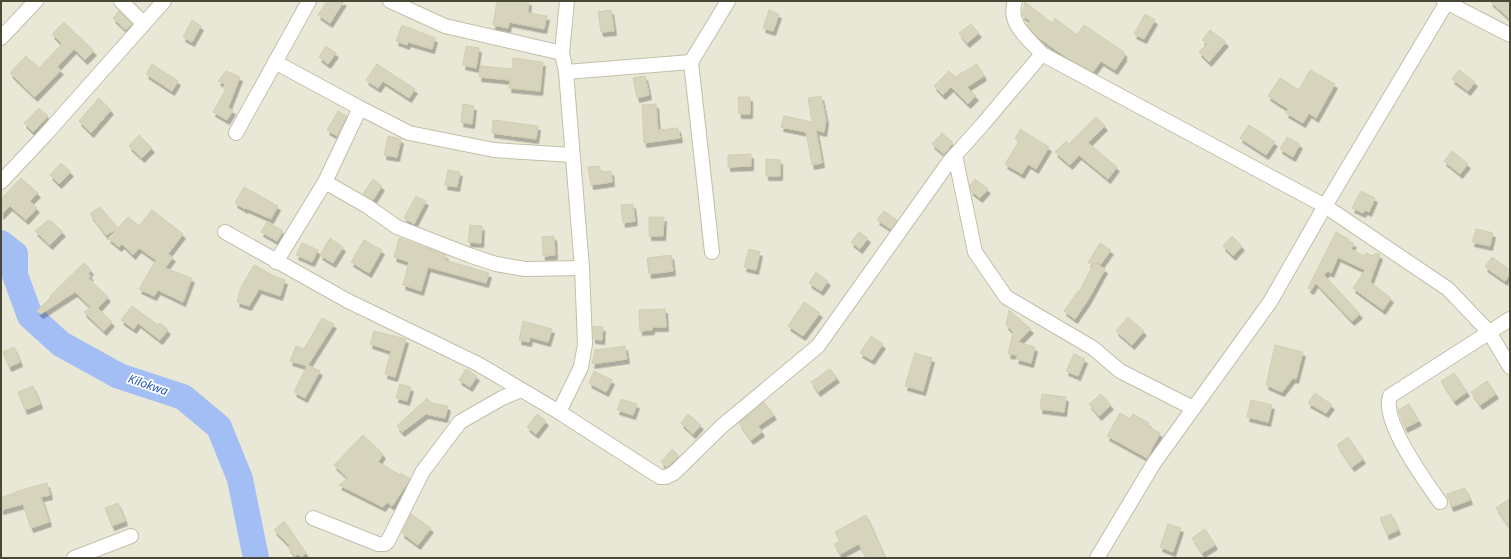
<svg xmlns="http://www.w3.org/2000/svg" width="1511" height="559" font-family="'Noto Sans',sans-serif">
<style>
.residential{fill:#e9e8d6}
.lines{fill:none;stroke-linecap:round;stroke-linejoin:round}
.river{stroke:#a2bef4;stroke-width:26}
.building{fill:#d7d4bd;stroke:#d3ceb0;filter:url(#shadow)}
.minor-casing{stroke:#c1bfaa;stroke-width:16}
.minor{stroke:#fff;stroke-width:14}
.labels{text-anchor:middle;stroke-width:3.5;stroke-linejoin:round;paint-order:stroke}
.water-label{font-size:12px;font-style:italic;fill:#2958bc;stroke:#fff}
</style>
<defs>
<filter id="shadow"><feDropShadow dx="2.5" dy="4.5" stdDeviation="0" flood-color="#0004"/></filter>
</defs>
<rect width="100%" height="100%" fill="#f5f5e9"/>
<rect class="residential" x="1" y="1" width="1509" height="557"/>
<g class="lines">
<path class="river" d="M1,243L15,254V275L30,316L61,344L119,376L183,397L219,427L240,479L256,558"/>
</g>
<g class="building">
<path d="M327,1H344L330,23L318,15Z"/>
<path d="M497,1H529L528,13L547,16L544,29L509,22L508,28L493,25Z"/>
<path d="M1490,1H1510V19Z"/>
<path d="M1025,2L1052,23L1055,18L1077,35L1084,25L1124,52V57L1115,70L1101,61L1093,72L1066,57L1035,35L1027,25L1030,21L1022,15Z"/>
<path d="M611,10L614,31L601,32L598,12Z"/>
<path d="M769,10L779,14L773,31L763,28Z"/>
<path d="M119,11L132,24L126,30L113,18Z"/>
<path d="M1145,14L1155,20L1144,39L1134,34Z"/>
<path d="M192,20L201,26L192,42L183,37Z"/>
<path d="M64,22L94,51L85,60L74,49L57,67L61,70L35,97L10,73L26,56L39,68L62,44L52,34Z"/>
<path d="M971,24L979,33L967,43L959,33Z"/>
<path d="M402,25L435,38L432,49L408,42L407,45L396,41Z"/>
<path d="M1210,30L1226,42L1209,62L1199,52L1207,44L1202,40Z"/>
<path d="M326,46L336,53L328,64L319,57Z"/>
<path d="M466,46L479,48L476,68L463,65Z"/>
<path d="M513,58L543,62L540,91L509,88L510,80L479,77L481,66L512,69Z"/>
<path d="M152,64L178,81L172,91L146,74Z"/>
<path d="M377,64L415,89L409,98L383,81L378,88L366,80Z"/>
<path d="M977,64L984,76L967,87L976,96L968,104L951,87L943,95L934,86L949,71L955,77Z"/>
<path d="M1310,70L1335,84L1316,118L1309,113L1303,123L1286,113L1288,109L1268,96L1280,78L1299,90Z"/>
<path d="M1459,70L1475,82L1468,91L1452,79Z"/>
<path d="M226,71L240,77L228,108L233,110L227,120L213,112L226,89L223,88L225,84L218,81Z"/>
<path d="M645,76L649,95L637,98L633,78Z"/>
<path d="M821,96L826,120L824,132L816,130L822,163L812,165L806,132L781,127L784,116L812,122L808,98Z"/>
<path d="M738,97H750V114H739Z"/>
<path d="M99,98L111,110L91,133L79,121Z"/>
<path d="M463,104L474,106L472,124L461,122Z"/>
<path d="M656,104L658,130L678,128L680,138L644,143L642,105Z"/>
<path d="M39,108L48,116L33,132L24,123Z"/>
<path d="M338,111L347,116L337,136L327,130Z"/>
<path d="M1096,117L1105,126L1088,143L1117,167L1108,179L1079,155L1070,165L1055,152L1066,141L1069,144Z"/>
<path d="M493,120L538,126L536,139L492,133Z"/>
<path d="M1249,125L1275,142L1266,155L1240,138Z"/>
<path d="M1020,129L1049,147L1036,169L1028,164L1022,174L1005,164L1019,141L1015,139Z"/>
<path d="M942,133L953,143L944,154L932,144Z"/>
<path d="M139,135L152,148L142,158L129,146Z"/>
<path d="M388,136L401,139L397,157L384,155Z"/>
<path d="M1287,137L1300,144L1293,157L1280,149Z"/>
<path d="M1452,151L1468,164L1460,174L1444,161Z"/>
<path d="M751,154V166L728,167V155Z"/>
<path d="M766,159L780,160V176H766Z"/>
<path d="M61,163L71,172L59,184L50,175Z"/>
<path d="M599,166L600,172L611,171L612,182L591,185L588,167Z"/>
<path d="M448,170L460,172L457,187L445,185Z"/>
<path d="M21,178L38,193L30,201L37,208L26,220L10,206L1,215V199Z"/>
<path d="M373,179L382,186L373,200L363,194Z"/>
<path d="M975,179L988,189L980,198L971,191L970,185Z"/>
<path d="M244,187L278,206L271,219L246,208L245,209L235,203Z"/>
<path d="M1361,191L1375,198L1369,212L1365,210L1363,213L1352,208Z"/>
<path d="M416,196L426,201L414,224L404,218Z"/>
<path d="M633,204L635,221L623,223L621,205Z"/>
<path d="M100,207L118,228L128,217L139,226L152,210L183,234L168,254L173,257L165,268L192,278L183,302L158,290L154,296L139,289L156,260L139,248L133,255L122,244L119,247L108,238L117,229L106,235L90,214Z"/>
<path d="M884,211L897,220L891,229L877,220Z"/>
<path d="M649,217H664L663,236H649Z"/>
<path d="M47,221H51L63,232L50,245L35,231Z"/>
<path d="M267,222L283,231L277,241L261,232Z"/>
<path d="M470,225L482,226L481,243L468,242Z"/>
<path d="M1476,229L1493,233L1490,246L1472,242Z"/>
<path d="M859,232L868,238L860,249L851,242Z"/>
<path d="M1336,232L1348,239V241L1354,243L1351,249L1364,256L1366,253L1373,256L1376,253L1380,255L1370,282L1391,298L1383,310L1353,288L1365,270L1338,257L1331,273L1328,271L1324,275L1360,314L1352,321L1316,283L1311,290L1308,288Z"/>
<path d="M554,236L555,255L543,256L542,237Z"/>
<path d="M1232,236L1242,246L1233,256L1223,246Z"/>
<path d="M330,238L343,247L333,263L320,255Z"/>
<path d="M399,238L446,255L445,260L489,273L486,283L428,267L421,291L403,285L409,262L394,257Z"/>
<path d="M364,240L382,250L369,273L351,262Z"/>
<path d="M302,243L318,250L312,262L296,255Z"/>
<path d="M1100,243L1111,250L1101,264L1095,263L1105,269L1088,300L1075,319L1064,311L1078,291L1079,292L1094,263H1088Z"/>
<path d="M749,249L760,252L756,270L744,267Z"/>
<path d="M671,255L673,271L649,274L647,258Z"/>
<path d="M1492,257L1510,270V274L1505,281L1485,267Z"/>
<path d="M84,263L91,270L88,274L91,276L88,278L108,297L98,308L112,322L104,331L84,312L91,307L75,292L41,314L37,311L51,297L50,296Z"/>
<path d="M254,265L272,275L285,280L280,296L259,289L249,306L237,302L241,287Z"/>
<path d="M816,272L828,281L821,291L809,283Z"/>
<path d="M804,302L820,313L803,336L788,326Z"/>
<path d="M132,306L158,325L160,323L168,330L160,340L138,323L134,329L121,320Z"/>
<path d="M665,309L666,327H652V330L640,331L639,310Z"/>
<path d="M1009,310L1031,329L1018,342L1035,347L1031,363L1016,359L1018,355L1008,354L1013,332L1006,325Z"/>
<path d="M1128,317L1144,331L1132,345L1116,331Z"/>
<path d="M322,318L334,324L308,365L320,371L305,398L294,392L307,366L290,361L296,346L304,349Z"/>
<path d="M523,321L552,329L548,342L530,337L529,342L519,340Z"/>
<path d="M593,326L603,327L602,340L593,339Z"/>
<path d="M374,331L406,339L395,377L385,374L391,351L370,344Z"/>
<path d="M871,336L883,344L872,360L860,353Z"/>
<path d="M1275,345L1303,352L1296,379L1293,378L1282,392L1266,385Z"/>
<path d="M625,346L627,359L592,364L595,350Z"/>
<path d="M14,347L20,362L9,367L3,352Z"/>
<path d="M915,353L932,358L923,391L905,386Z"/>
<path d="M1074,354L1085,359L1078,376L1066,371Z"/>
<path d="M466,369L477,376L470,387L459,380Z"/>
<path d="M830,369L837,378L818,392L811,382Z"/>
<path d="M594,371L612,380L606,392L589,383Z"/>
<path d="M1454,373L1467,392L1454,401L1441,381Z"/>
<path d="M1487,381L1496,394L1480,405L1471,392Z"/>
<path d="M400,384L411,387L407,401L396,398Z"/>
<path d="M33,386L40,404L25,410L18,392Z"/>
<path d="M1315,393L1332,405L1326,413L1308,403Z"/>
<path d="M1042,394L1066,397L1064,412L1040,409Z"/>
<path d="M1101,394L1111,405L1099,416L1089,404Z"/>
<path d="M427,398L432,403L448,406L445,418L426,414L402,432L397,426Z"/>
<path d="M621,399L637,404L633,415L617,410Z"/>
<path d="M1251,400L1272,405L1268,422L1247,417Z"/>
<path d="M764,402L774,415L758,426L762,432L751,440L739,423Z"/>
<path d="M1409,404L1419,421L1405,428L1398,410Z"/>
<path d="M1120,413L1130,419L1133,414L1149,423L1147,426L1160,433L1147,458L1107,436Z"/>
<path d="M537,414L546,421L536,434L527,427Z"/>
<path d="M688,414L701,425L693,434L681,423Z"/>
<path d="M363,435L383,454L378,462L400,475L401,473L410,479L392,506L387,502L383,507L339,485L348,478L334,465Z"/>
<path d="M1348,437L1363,459L1352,467L1337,445Z"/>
<path d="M672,449L679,456L667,467L661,462Z"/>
<path d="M47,483L50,495L41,497L49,522L31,528L23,504L1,510V498L17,492V491Z"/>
<path d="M1465,488L1470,500L1451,507L1447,494Z"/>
<path d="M1510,498V528L1496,508Z"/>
<path d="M118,503L125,521L112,526L105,508Z"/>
<path d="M411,514L431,528L418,545L402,533Z"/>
<path d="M1391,514L1398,530L1387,535L1380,518Z"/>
<path d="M866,515L885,558H866L859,544L840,554L834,544L840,541L835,532Z"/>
<path d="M284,521L306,553L301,557L298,554L295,556L288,547L290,546L274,530Z"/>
<path d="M1168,524L1181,528L1173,552L1160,547Z"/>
<path d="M1205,529L1215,545L1202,553L1192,538Z"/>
</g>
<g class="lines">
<defs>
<g id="minor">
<path d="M121,1L144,24"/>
<path d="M390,1L445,26L562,53"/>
<path d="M1015,1C1007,24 1028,38 1042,54"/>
<path d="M1444,1L1510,35"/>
<path d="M1,38L36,1"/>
<path d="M275,62L360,108L409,133L494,150L572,155"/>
<path d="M691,62L728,1"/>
<path d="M566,72L691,62L712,252"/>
<path d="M236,133L309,1"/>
<path d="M955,155L975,252L1006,297L1093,348L1120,371L1193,408"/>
<path d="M1,182L46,134L164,1"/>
<path d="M325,182L367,206L397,227L469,255L496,264L525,269L582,268"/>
<path d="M225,232L348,301L478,364L559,412L581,367L585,344L582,268L566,72L562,53L567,1"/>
<path d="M276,262L325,182L360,108"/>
<path d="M559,412L660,477H666L674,473L722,426L818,346L949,162L983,124L1042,54L1325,206L1448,289L1489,332L1510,367"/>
<path d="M1440,502C1425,481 1381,421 1390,396L1510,319"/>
<path d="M313,518L378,544H385L388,541L423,471L460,422L502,398L521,390"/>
<path d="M74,558L131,536"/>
<path d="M1097,558L1154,463L1270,302L1325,206L1447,2"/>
</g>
</defs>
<use href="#minor" class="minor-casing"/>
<use href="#minor" class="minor"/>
</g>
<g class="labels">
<g class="water-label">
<text transform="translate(148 385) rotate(19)" y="4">Kilokwa</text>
</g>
</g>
<rect width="1511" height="559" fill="none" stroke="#494736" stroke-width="4"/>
</svg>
